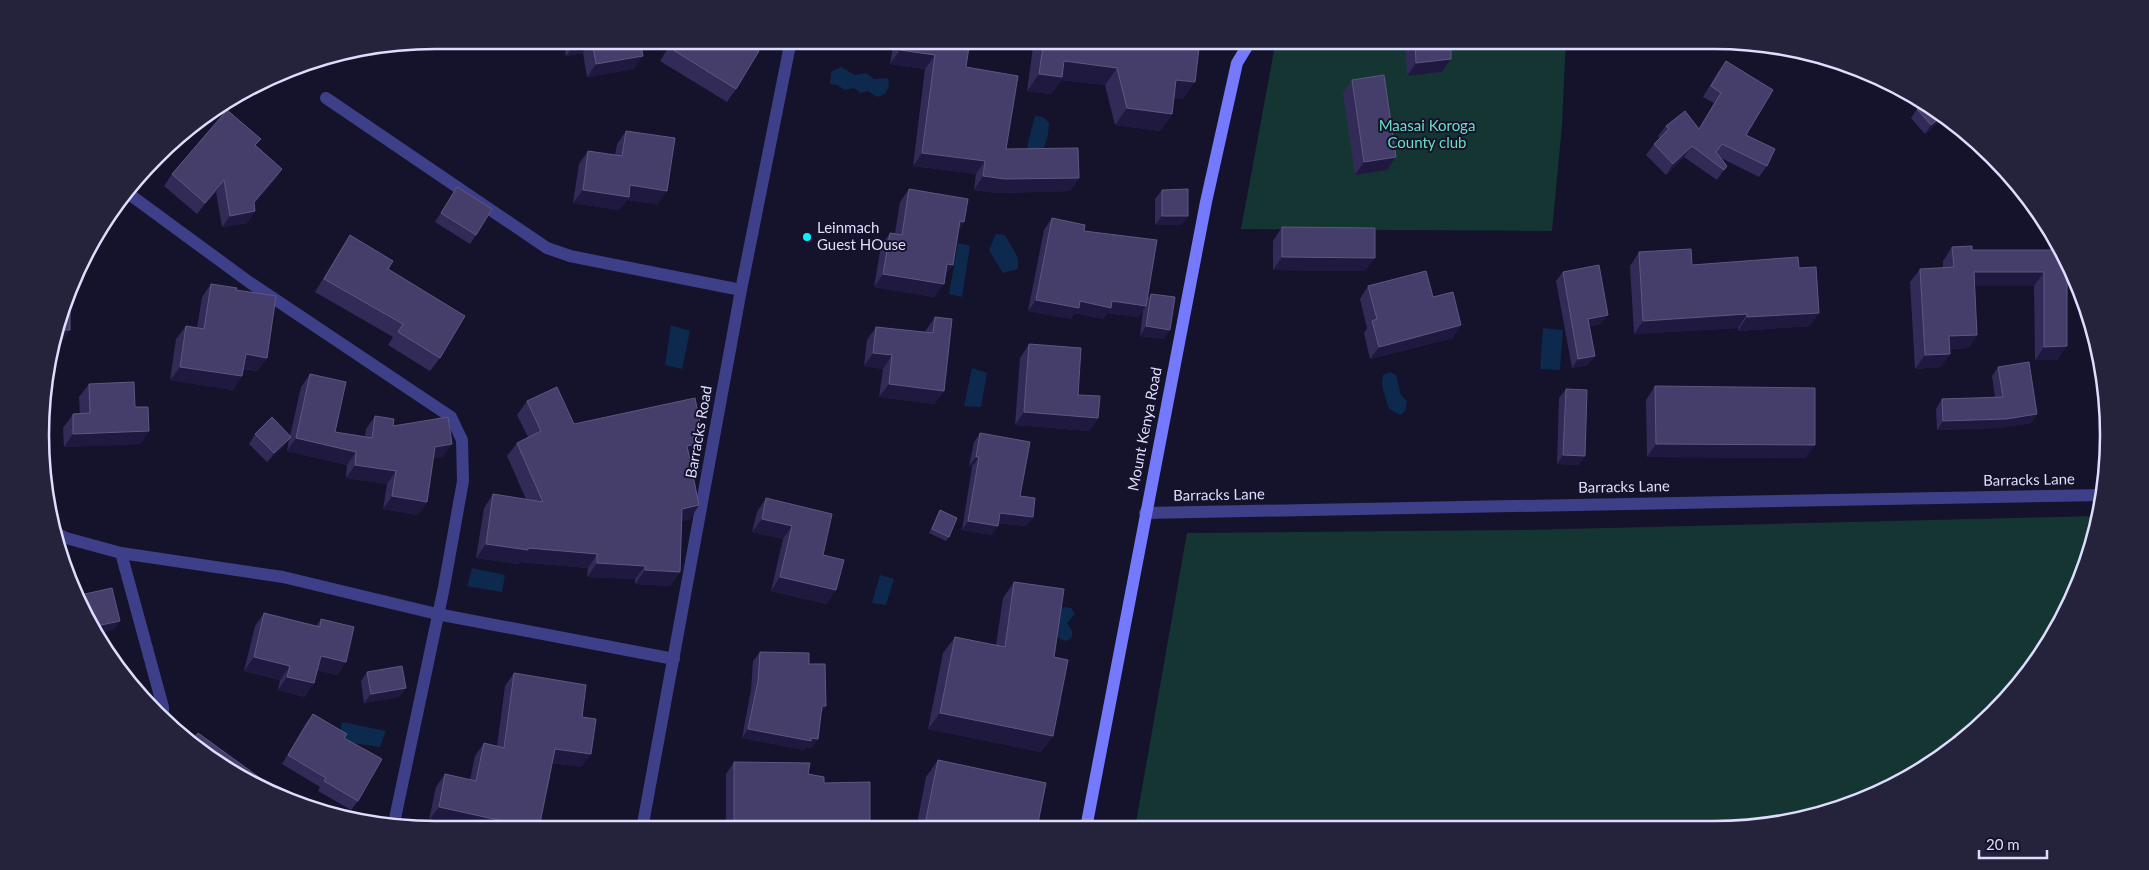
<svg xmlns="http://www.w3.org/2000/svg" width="2149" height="870" font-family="Lato,sans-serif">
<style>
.green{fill:#153532}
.water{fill:#0e294e}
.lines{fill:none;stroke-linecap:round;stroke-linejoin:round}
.minor{stroke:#3e3f89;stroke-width:12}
.secondary{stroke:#7579fd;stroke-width:12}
.wall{fill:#322b58}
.shaded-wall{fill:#1f193f}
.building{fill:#453e6a;stroke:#5d5781}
.poi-dot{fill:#0cf0fb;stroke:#15122b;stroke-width:2}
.labels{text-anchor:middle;stroke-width:4;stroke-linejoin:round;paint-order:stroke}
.park-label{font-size:15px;fill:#68dfbb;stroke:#15122b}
.poi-label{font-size:15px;fill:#dfddfe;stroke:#15122b;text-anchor:start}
.street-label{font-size:15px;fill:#dfddfe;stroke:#15122b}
.rim{fill:none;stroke:#dfddfe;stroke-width:2.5}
</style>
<rect width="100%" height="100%" fill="#15122b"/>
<g class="green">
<path d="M1276,40H1566L1562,125L1552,231L1241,229Z"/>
<path d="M2099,516L2088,562L2043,654L1974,732L1888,789L1766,827L1135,828L1187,533L1520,530Z"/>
</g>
<g class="water">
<path d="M841,67L855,75L866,73L874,79L888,78L889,86L885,94L877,97L868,91L860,93L854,88L845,90L837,85L830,84L831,72Z"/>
<path d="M1035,116L1043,117L1049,123L1048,135L1043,151L1030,153L1027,146Z"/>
<path d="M996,234L1005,235L1018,258V269L1003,273L989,250Z"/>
<path d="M958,243L970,246L962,297L949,294Z"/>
<path d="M671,325L690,331L682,369L665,365Z"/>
<path d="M1543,328L1563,330L1560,370L1540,369Z"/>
<path d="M972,368L987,373L981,407L964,406Z"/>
<path d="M1390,372L1396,375L1401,395L1407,401L1405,411L1400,415L1389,409L1382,386L1383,375Z"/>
<path d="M472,568L505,575L502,592L467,586Z"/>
<path d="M880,575L894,579L886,605L872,603Z"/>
<path d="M1063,607L1071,608L1075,614L1067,623L1072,631V637L1067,641L1060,639L1054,631L1058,610Z"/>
<path d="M342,722L386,731L380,747L339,741Z"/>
</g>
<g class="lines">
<g class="minor">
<path d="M326,98L547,248L570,256L741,290"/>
<path d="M129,194L249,282L451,417L462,440L463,481L444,587L394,823"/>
<path d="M1145,513L2104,495"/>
<path d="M54,532L66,538L121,553L283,577L437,614L674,659"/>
<path d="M121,553L163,707V714"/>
<path d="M642,829L741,290L791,40"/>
</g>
<path class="secondary" d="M1086,828L1206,202L1237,63L1251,40"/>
</g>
<g class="wall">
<path d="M563,40H640L634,69L587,77L583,53L566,56Z"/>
<path d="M673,40H741L736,89L727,102L660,61Z"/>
<path d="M894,40H970L966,67L1006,149L1079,178L1070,191L996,193L974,190L976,174L913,166L925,69L890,64Z"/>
<path d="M1034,40H1200L1183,99L1174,98L1172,114L1160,131L1115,125L1105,85L1061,80L1051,94L1027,91Z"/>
<path d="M1405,40H1451V59L1442,72L1407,76Z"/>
<path d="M1726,61L1746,135L1767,166L1759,177L1721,158L1727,166L1717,180L1684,157L1666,175L1646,155L1654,144L1660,138L1658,136L1666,126L1699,129L1714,103L1703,97L1718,72Z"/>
<path d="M1352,80L1396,157L1387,170L1355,175L1343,93Z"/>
<path d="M1925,102L1945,117L1925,134L1911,118L1917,109Z"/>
<path d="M626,131L658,204L627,200L619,210L573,203L579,164L588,151L615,155L617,144Z"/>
<path d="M256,146L282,169L274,181L254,204L255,211L247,223L222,227L216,192L197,214L164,186L172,174Z"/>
<path d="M457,187L476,235L470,244L435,222Z"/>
<path d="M909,189L964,222L959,230L934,297L874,287L881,246L890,233H895L900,202Z"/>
<path d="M1162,190L1188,216L1181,225H1155V199Z"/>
<path d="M1052,218L1084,231L1148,298L1151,294L1164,339L1140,336L1143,310L1138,317L1107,313L1103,319L1075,313L1071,319L1028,311L1044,230Z"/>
<path d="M1282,227L1365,271L1273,270V241Z"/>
<path d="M350,235L388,269L440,358L430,371L388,345L393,337L315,292L341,249Z"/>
<path d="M1952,247L1972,250H2062L2058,360H2035L2034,286H1974L1977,335L1968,348L1950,349L1941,367L1915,369L1910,282L1920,269L1943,268V261Z"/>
<path d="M1639,252L1692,265L1799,268L1810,326L1738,331V328L1634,334L1630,266Z"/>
<path d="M1563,272L1601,324L1589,326L1588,365L1572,368L1556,281Z"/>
<path d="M211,284L236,290L267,358L257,371L244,369L233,390L170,380L176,339L186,326L197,328L202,297Z"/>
<path d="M1368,286L1433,297L1453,338L1370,359L1364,333L1367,328L1360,299Z"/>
<path d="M935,317L944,391L934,404L879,397L883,369L864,366L867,340L876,327L925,332L926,330Z"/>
<path d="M1029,344L1078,395L1098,418L1089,431L1015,425L1020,358Z"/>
<path d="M1998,367L2037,414L2031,423L1999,428L1937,430L1936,409L1942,399L1995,398L1992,376Z"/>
<path d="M310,374L335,432L365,436L366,429L375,416L393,426L443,457L433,458L427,502L418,515L383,509L387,484L346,478L347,465L287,451L289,439L284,446L267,462L249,444L255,434L290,436L301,387Z"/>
<path d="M89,384L135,407L149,431L140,444L64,447L63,428L73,414H80L79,397Z"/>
<path d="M1655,386L1805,458L1647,457L1646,400Z"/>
<path d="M1566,389L1585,456L1578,465L1557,464L1559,398Z"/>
<path d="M527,401L574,424L694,456L689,457L699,505L690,519L682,521L680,572L670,586L635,584V579L587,577L588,568L520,562L518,564L476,558L484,508L493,494L526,499L507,456L517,443L528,437L517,415Z"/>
<path d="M980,433L1033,517L1026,526L998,523L991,535L962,530L972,467L969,466L974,442Z"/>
<path d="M766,498L823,555L827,604L771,591L783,539L752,532L757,512Z"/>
<path d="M940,510L949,537L946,541L929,533L937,515Z"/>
<path d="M1014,582L1054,657L1053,736L1041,752L928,729L943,653L955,637L996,645L1003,598Z"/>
<path d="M264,613L316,626L321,619L346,662L337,675L317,670L305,697L278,690L280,680L244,671L255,626Z"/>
<path d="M760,652L809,664L826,706L821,713L818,739L811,748L806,747L804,750L742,738L751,690L753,661Z"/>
<path d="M367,672L406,688L399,697L364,703L361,681Z"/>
<path d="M514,673L582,717V767L552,763L540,823L543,830H476L429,820L436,787L445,774L470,780L475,756L484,743L497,746L505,686Z"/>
<path d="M313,714L358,801L351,810L318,791L320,787L282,764L306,723Z"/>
<path d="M938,760L1037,828L916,829L926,777Z"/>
<path d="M734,762L808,774L824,783L870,829H726V774Z"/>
</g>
<g class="shaded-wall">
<path d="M589,40H592L583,53L566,56L576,43Z"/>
<path d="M900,50L935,55L925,69L890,64Z"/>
<path d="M643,56L634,69L587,77L596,64Z"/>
<path d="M1451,59L1442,72L1407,76L1416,63Z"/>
<path d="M1064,61L1117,68L1105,85L1061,80L1051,94L1027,91L1039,74Z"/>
<path d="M1176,80L1195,82L1183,99L1164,97Z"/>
<path d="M1127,108L1172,114L1160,131L1115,125Z"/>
<path d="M1943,115L1945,117L1925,134L1931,125Z"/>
<path d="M1692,146L1684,157L1666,175L1673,164Z"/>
<path d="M922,153L985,161L976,174L913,166Z"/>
<path d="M1396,157L1387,170L1355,175L1364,162Z"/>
<path d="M1727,166L1720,177L1717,180L1724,170Z"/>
<path d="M282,169L274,181L246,213L255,211L247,223L222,227L230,216L254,202Z"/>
<path d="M983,176L1079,178L1070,191L996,193L974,190Z"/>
<path d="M224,180L216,192L197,214L205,203Z"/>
<path d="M630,185L667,191L658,204L627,200L619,210L573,203L583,190Z"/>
<path d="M1162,216H1188L1181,225H1155Z"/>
<path d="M960,221L964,222L955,235Z"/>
<path d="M1282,257L1375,258L1365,271L1273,270Z"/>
<path d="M947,264L953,265L943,278Z"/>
<path d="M1974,272H2044L2034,286H1964Z"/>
<path d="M883,274L944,284L934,297L874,287Z"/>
<path d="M1036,300L1080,301H1112L1146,306L1138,317L1107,313L1103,319L1075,313L1071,319L1028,311Z"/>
<path d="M1819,313L1810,326L1738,331L1747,317Z"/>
<path d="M1747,314L1738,328L1634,334L1643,321Z"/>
<path d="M1608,315L1601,324L1582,328L1588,319Z"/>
<path d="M1461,325L1453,338L1370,359L1379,347Z"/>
<path d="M1146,326L1170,330L1164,339L1140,336Z"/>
<path d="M56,330H70L62,342H53Z"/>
<path d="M1977,335L1968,348L1940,349L1949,336Z"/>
<path d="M2067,346L2058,360H2035L2044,347Z"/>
<path d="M873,353L892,355L883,369L864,366Z"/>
<path d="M246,354L267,358L257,371L236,367Z"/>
<path d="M1950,354L1941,367L1915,369L1925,355Z"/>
<path d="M1595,356L1588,365L1572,368L1578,359Z"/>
<path d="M180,367L242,376L233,390L170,380Z"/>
<path d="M889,384L944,391L934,404L879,397Z"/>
<path d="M1024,412L1098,418L1089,431L1015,425Z"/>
<path d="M2037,414L2031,423L1999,428L1937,430L1943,421Z"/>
<path d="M149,431L140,444L64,447L73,434Z"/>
<path d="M291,437L284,446L267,462L274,453Z"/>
<path d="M296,438L356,452L347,465L287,451Z"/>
<path d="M704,442L694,456L677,459L687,446Z"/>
<path d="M452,444L443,457L426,460L435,447Z"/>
<path d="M1656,444L1815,445L1805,458L1647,457Z"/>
<path d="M1563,455L1585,456L1578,465L1557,464Z"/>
<path d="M976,457H979L972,467L969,466Z"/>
<path d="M355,465L396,471L387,484L346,478Z"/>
<path d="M392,496L427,502L418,515L383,509Z"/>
<path d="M699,505L690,519L673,523L682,509Z"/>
<path d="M1000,513L1033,517L1026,526L993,523Z"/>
<path d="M762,519L792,526L783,539L752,532Z"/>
<path d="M968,521L998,526L991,535L962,530Z"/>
<path d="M486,544L528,548L597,554L588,568L520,562L518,564L476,558Z"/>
<path d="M597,563L645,566L635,579L587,577Z"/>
<path d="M645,570L680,572L670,586L635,584Z"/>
<path d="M780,577L836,590L827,604L771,591Z"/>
<path d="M120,621L114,630L96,634L92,627Z"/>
<path d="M321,656L346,662L337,675L311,669Z"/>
<path d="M254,657L290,666L280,680L244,671Z"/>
<path d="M287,677L314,683L305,697L278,690Z"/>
<path d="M406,688L399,697L364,703L371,694Z"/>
<path d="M822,706H826L819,716Z"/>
<path d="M940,713L1053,736L1041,752L928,729Z"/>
<path d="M748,729L818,739L811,748L806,747L804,750L742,738Z"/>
<path d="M555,749L591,754L582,767L546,762Z"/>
<path d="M439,807L521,825L518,830H476L429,820Z"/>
<path d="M734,827L779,828L778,829H733Z"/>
</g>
<g class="building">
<path d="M575,40H589L576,43Z"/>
<path d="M592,40H640L643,56L596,64Z"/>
<path d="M674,40H741L759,51L736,89L670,48Z"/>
<path d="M901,40H970L966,67L1018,76L1006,149L1078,148L1079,178L1005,179L983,176L985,161L922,153L935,55L900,50Z"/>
<path d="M1044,40H1200L1195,82L1176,80L1172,114L1127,108L1117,68L1064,61L1062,77L1039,74Z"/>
<path d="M1415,40H1451V59L1416,63Z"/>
<path d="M1726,61L1773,90L1746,135L1775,149L1767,166L1722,144L1716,152L1727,166L1724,170L1692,146L1673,164L1654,144L1669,129L1666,126L1685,111L1699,129L1721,93L1711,86Z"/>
<path d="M1384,75L1396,157L1364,162L1352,80Z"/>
<path d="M1925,102L1943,115L1931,125L1917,109Z"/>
<path d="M227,110L261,139L255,145L282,169L254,202L255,211L230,216L224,180L205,203L172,174Z"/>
<path d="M626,131L675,138L667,191L630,185L629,197L583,190L588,151L622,156Z"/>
<path d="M457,187L492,209L476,235L441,213Z"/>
<path d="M909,189L968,199L964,222L960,221L953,265L947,264L944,284L883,274L890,233L902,235Z"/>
<path d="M1188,189V216H1162V190Z"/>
<path d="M1052,218L1085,225L1084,231L1157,240L1146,306L1112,301L1111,308L1080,301L1079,308L1036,300Z"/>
<path d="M1282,227L1375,228V258L1282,257Z"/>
<path d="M350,235L393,261L388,269L465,316L440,358L398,332L403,324L324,279Z"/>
<path d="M1972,246V250H2062L2067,258V346L2044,347V272H1974L1977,335L1949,336L1950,354L1925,355L1920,269L1954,267L1952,247Z"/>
<path d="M1691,249L1692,265L1798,257L1799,268L1816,267L1819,313L1747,317V314L1643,321L1639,252Z"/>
<path d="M1599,265L1608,315L1588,319L1595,356L1578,359L1563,272Z"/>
<path d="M1426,271L1433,297L1453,292L1461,325L1379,347L1372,321L1377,319L1368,286Z"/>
<path d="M211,284L237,288L236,290L276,296L267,358L246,354L242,376L180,367L186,326L204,329Z"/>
<path d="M70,289V330H56L61,308Z"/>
<path d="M1151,294L1175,297L1170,330L1146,326Z"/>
<path d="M935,317L952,319L944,391L889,384L892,355L873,353L876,327L933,333Z"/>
<path d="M1029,344L1081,348L1078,395L1100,396L1098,418L1024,412Z"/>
<path d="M52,348V357H50Z"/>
<path d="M2029,362L2037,414L2006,419L1943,421L1942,399L2003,397L1998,367Z"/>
<path d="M310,374L346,382L335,432L372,438L375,416L394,419L393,426L448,417L452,444L435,447L427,502L392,496L396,471L355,465L356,452L296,438Z"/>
<path d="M134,382L135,407H148L149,431L73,434V414L90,413L89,384Z"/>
<path d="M1655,386L1815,388V445L1656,444Z"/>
<path d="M557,387L574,424L695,398L704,442L687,446L699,505L682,509L680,572L645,570V566L597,563V554L528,548V550L486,544L493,494L543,502L517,443L541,431L527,401Z"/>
<path d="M1566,389L1587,390L1585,456L1563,455Z"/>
<path d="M272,417L291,437L274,453L255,434Z"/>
<path d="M980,433L1030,442L1020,496L1035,498L1033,517L1000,513L998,526L968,521L979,457H976Z"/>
<path d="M766,498L832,514L823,555L844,560L836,590L780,577L792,526L762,519Z"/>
<path d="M940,510L957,518L949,537L932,529Z"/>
<path d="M1014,582L1064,589L1054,657L1068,660L1053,736L940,713L955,637L1005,647Z"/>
<path d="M112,588L120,621L92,627L76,596Z"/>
<path d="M264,613L320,627L321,619L354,627L346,662L321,656L314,683L287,677L290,666L254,657Z"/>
<path d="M760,652L809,653V664H825L826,706H822L818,739L811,738V741L748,729L758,681Z"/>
<path d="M402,666L406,688L371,694L367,672Z"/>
<path d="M514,673L586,685L582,717L596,719L591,754L555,749L540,823L544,824L543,830H520L521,825L439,807L445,774L476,781L484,743L504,748Z"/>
<path d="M313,714L347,734L344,738L382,759L358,801L324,781L326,778L288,755Z"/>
<path d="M198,733L289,799L194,748L190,743Z"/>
<path d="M938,760L1046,783L1037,828L924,829Z"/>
<path d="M734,762L810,763L808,774L824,777V783L870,782V829H778L779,828L734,827Z"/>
</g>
<circle class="poi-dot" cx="807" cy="237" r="5"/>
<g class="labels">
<g class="park-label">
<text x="1427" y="131">Maasai Koroga<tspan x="1427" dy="17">County club</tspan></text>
</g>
<g class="poi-label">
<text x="817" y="233">Leinmach<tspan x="817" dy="17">Guest HOuse</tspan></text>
</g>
<g class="street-label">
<text transform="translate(1145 429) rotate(-79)" y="5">Mount Kenya Road</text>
<text transform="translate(699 432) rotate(-80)" y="5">Barracks Road</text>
<text transform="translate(2029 480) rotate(-1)" y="5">Barracks Lane</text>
<text transform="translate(1624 487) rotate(-1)" y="5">Barracks Lane</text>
<text transform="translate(1219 495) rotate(-1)" y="5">Barracks Lane</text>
</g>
</g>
<path d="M0 0H2149V870H0ZM435 49H1714A386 386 0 0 1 2100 435V435A386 386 0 0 1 1714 821H435A386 386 0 0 1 49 435V435A386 386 0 0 1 435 49Z" fill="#25223c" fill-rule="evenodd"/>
<path class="rim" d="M435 49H1714A386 386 0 0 1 2100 435V435A386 386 0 0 1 1714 821H435A386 386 0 0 1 49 435V435A386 386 0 0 1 435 49Z"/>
<path d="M1979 850v8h68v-8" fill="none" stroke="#dfddfe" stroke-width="2.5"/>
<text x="1986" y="850" font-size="15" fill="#dfddfe" stroke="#15122b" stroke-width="4" paint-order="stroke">20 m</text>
</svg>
